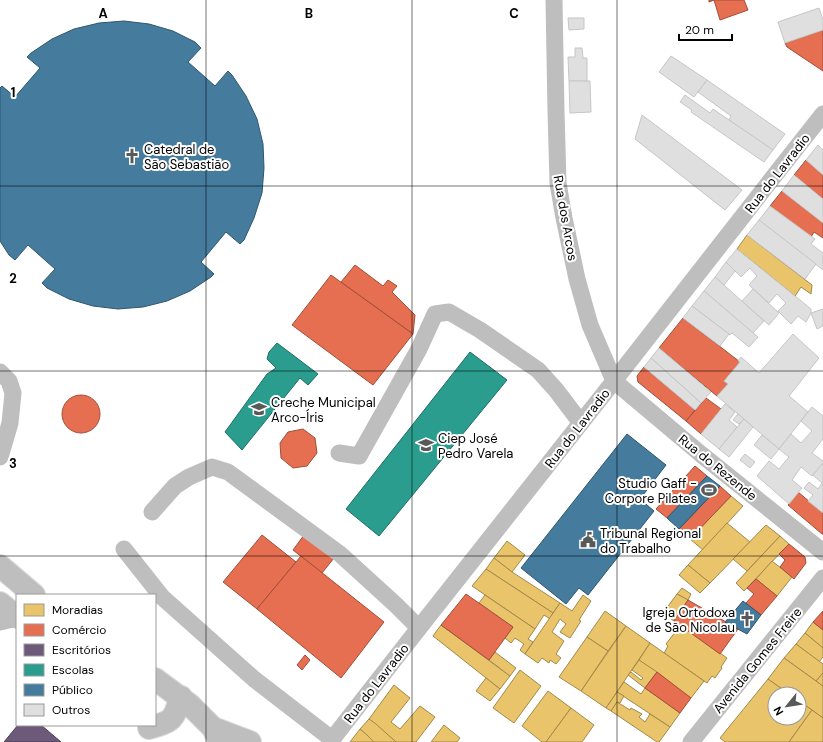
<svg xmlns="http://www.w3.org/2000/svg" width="823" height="742" font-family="'DM Sans',sans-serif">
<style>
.homes{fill:#e9c46a;stroke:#a3894a}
.shops{fill:#e76f51;stroke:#a24e39}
.offices{fill:#6d597a;stroke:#4c3e55}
.schools{fill:#2a9d8f;stroke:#1d6e64}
.public{fill:#457b9d;stroke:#30566e}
.building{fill:#dfdfdf;stroke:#c6c6c6}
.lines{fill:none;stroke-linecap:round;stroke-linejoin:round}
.major-casing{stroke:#dbdbdb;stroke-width:24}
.minor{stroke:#bebebe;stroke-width:17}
.major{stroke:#bebebe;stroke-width:22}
.grid{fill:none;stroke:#000;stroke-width:1;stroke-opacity:0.55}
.labels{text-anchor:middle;stroke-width:4;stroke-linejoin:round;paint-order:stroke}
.poi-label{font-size:13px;fill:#000;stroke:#fff;text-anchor:start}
.street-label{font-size:13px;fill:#000;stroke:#fff}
.grid-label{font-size:13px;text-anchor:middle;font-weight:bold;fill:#000;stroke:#fff;stroke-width:4;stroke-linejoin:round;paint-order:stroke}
</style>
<rect width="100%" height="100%" fill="#fff"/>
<g class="homes">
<path d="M747,235L812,285L811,294L801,287L795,296L737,249Z"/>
<path d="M731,496L743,506L703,550L690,539Z"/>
<path d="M727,523L750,542L710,583L688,565Z"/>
<path d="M766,525L780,536L747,571L733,559Z"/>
<path d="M780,536L789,544L744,591L736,583Z"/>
<path d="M507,541L525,555L512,572L494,558Z"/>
<path d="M494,558L512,572L560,603L553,613L486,569Z"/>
<path d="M772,561L792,577L777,596L756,579Z"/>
<path d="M688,565L710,583L700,593L679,575Z"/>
<path d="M486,569L553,613L550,619L544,615L535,629L472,586Z"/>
<path d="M682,588L691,594L688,600L677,594Z"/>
<path d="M677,594L688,600L674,621L663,613Z"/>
<path d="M485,595L535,629L528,639L533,642L525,654L520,650L524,644L515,638L511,643L505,638L513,627L479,603Z"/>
<path d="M583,595L591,601L579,620L581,621L570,638L560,632L566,624L560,619L552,632L564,641L556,654L561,658L556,664L550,660L549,663L542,658L538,663L525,654L560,603L572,611Z"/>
<path d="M605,611L626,626L608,651L587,637Z"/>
<path d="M813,622L823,630V648L805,633Z"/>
<path d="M441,625L510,676L500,689L433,636Z"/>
<path d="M626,626L650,643L606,708L581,691Z"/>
<path d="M682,626L727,658L721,667L722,668L715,678L712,676L707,683L664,653L668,646L666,644L676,631L678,632Z"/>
<path d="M805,633L823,648V657L819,662L796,644Z"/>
<path d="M587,637L608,651L581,691L559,677Z"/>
<path d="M650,643L704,681L691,698L639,660Z"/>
<path d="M796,644L823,664V673L816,681L784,658Z"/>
<path d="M495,652L516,668L510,676L489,660Z"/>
<path d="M784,658L823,686V718L799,701V694H789L768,679Z"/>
<path d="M639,660L657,672L645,688L628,675L631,672L641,680L643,678L632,670Z"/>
<path d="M520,670L541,686L514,723L493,708Z"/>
<path d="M823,673V686L816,681Z"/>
<path d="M486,678L500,689L490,701L476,691Z"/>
<path d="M768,679L789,694H775V718H799V701L812,710L789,742H725L720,738Z"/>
<path d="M624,682L641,694L645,688L680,713L670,727L617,692Z"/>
<path d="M394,685L410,698L391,722L400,729L420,706L435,717L416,742H396L369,719Z"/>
<path d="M548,691L571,708L546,742H542L522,726Z"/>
<path d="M617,692L624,696L620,703L617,702L611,711L606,708Z"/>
<path d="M617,702L630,710L631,708L642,714L639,717L645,722L650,714L670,727L659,742H657L611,711Z"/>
<path d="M571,708L594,725L582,742H546Z"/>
<path d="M812,710L823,718V742H789Z"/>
<path d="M369,719L376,724L396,742H374L360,729Z"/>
<path d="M444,725L460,738L457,742H431Z"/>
<path d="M360,729L367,735L374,742H350Z"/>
</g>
<g class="shops">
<path d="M709,0H744L748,10L720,20L714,0L709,2Z"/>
<path d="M823,30V71L787,47L785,43Z"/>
<path d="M806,160L823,175V199L794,175Z"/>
<path d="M782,191L823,223V238L814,232L811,237L770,206Z"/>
<path d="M355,265L383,286L388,280L397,286L392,292L415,315L413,334L341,282Z"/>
<path d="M331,275L413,334L373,385L292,325Z"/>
<path d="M683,318L740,362L724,381L728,384L717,396L659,348Z"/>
<path d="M644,367L695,410L686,421L638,382L637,376Z"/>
<circle cx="81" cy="414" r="19"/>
<path d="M706,398L721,409L701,434L686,421Z"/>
<path d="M303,429L315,438L317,453L307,466L293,468L281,458L280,443L288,432Z"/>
<path d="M695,466L707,476L667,518L656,509Z"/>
<path d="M720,486L731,496L690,539L679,529Z"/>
<path d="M798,492L823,513V534H822L788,505Z"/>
<path d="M262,535L296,562L257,609L223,582Z"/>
<path d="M304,535L334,558L322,573L293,550Z"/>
<path d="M789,544L805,557L806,563L794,579L780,567L785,560L779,554Z"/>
<path d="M301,556L384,622L341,678L257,609Z"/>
<path d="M756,579L777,596L761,615L746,603L754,594L747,588Z"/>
<path d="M466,594L513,627L489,660L441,625Z"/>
<path d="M688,600L738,629L720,654L674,621Z"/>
<path d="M823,611V630L813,622Z"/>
<path d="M305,655L310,660L302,670L297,665Z"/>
<path d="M657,672L691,698L680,713L645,688Z"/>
</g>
<path class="offices" d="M18,725H41L61,742H4Z"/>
<g class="schools">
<path d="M277,343L318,374L308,385L300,378L242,450L225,432L267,374L276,368L267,359L269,352Z"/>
<path d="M470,352L507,380L379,536L346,509Z"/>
</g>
<g class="public">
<path d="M124,21L149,24L173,31L195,42L201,48L188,62L215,86L228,71L232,75L246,96L257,119L263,144L264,168L262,193L254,218L244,240L240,244L226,232L201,262L214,274L211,277L190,291L167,301L143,307L118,309L93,306L69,299L47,288L42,283L55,269L28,245L15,260L9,255L0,241V88L2,86L15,97L40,68L27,57L31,53L52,39L74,29L99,23Z"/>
<path d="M627,434L666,465L640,499L654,511L588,595L579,588L566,604L521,568Z"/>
<path d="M707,476L720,486L679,529L667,518Z"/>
<path d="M743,601L761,615L747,634L725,622Z"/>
</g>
<g class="building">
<path d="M819,8L823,20V30L785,43L778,22Z"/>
<path d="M568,18H584V29L569,30Z"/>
<path d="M575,48H582L583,58H587V81H569L568,57H575Z"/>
<path d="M671,56L707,80L694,97L659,72Z"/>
<path d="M707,80L785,134L773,150L729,120L731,116L698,92Z"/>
<path d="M569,81H590L591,112L570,113Z"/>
<path d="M685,95L710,113L713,109L773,150L764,162L691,112L692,110L680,102Z"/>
<path d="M642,115L742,190L725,210L635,139Z"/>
<path d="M818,145L823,150V175L806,160Z"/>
<path d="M794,175L823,199V223L782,191Z"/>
<path d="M770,206L815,239L811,244L823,253V270L759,220Z"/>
<path d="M759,220L816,264L805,279L747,235Z"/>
<path d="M737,249L811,309V313L806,322L798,316L791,324L778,311L786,303L777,294L769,303L749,285L757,276L750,268L741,277L726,262Z"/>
<path d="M726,262L735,271L724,285L715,277Z"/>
<path d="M715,277L764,321L753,333L704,291Z"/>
<path d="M753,289L779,313L769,325L742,301Z"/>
<path d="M704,291L758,337L749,347L732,333L730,335L692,306Z"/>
<path d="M692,306L729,334L720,346L683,318Z"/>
<path d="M823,309V326L817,329L811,313Z"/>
<path d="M793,334L819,358L789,396L808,412L779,449L717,396L728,384L724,381L740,362L738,361L741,357L759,373Z"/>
<path d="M659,348L711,392L701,403L651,358Z"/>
<path d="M651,358L701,403L695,410L644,367Z"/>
<path d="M725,404L735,412L729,420L737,427L719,449L701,434Z"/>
<path d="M812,407L823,416V439L812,453L823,461V463L812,476L801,467L792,480L802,488L789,504L757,476L769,461L779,469L789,457L779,449L791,434L801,443L812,431L801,421Z"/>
<path d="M738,414L744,419L739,424L733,420Z"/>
<path d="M744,419L753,427L729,457L719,449Z"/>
<path d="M762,435L779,449L771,459L754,445Z"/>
<path d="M745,454L755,462L750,468L740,460Z"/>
<path d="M823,463V484L813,475Z"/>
<path d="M809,482L818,489L822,483L823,484V513L808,501L813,495L804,488Z"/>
</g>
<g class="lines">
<defs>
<g id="major">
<path d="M0,566L34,595"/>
<path d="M0,603L17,617"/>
<path d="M155,679L190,705L213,728L220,742"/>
<path d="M149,728C173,721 173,721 181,697"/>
<path d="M213,728L250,742"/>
</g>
</defs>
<use href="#major" class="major-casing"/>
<g class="minor">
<path d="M554,0L556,111L558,183L564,218L577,279L590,325L614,381L702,455L823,552"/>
<path d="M0,372L9,381L13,393L10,423L0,457"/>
<path d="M339,453L359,456L419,349L435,314L449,312L480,330L538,370L556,390L581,423"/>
<path d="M152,512L175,486L189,477L212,467L228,472L340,554L396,605L419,628"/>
<path d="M124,549L162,597L254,679L333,740"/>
<path d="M0,622L17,618"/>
<path d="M330,742L419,628L614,381L771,180L823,114"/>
<path d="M691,742L823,578"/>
</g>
<use href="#major" class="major"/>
</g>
<path class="grid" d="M206,0V742M412,0V742M617,0V742M0,186H823M0,371H823M0,556H823"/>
<defs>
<symbol id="church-bare" viewBox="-9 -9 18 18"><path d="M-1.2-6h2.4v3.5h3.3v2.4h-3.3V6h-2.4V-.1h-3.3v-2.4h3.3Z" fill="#595959" stroke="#fff" stroke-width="2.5" paint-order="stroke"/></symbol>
<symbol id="school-bare" viewBox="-9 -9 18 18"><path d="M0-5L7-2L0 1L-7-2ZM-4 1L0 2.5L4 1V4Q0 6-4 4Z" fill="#595959" stroke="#fff" stroke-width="2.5" paint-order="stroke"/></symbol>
<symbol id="stadium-bare" viewBox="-9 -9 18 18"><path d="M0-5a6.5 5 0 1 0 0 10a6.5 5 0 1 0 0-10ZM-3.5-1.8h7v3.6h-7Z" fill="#595959" stroke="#fff" stroke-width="2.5" paint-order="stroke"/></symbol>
<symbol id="civic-bare" viewBox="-9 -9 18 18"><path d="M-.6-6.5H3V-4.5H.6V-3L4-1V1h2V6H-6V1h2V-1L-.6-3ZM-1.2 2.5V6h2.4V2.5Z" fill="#595959" stroke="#fff" stroke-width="2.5" paint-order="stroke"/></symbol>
</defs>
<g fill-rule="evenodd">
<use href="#church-bare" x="121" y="145" width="22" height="22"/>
<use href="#school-bare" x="248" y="398" width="22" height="22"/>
<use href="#school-bare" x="415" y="434" width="22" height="22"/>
<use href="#stadium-bare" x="698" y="479" width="22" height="22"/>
<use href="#civic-bare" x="577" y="529" width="22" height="22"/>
<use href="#church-bare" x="736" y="608" width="22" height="22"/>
</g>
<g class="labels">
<g class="poi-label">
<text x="144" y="154">Catedral de<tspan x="144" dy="15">São Sebastião</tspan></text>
<text x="271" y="407">Creche Municipal<tspan x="271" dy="15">Arco-Íris</tspan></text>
<text x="438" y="443">Ciep José<tspan x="438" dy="15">Pedro Varela</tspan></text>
<text x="697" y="488" text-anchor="end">Studio Gaff -<tspan x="697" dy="15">Corpore Pilates</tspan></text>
<text x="600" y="538">Tribunal Regional<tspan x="600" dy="15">do Trabalho</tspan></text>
<text x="735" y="617" text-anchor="end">Igreja Ortodoxa<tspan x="735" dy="15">de São Nicolau</tspan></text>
</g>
<g class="street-label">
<text transform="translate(777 173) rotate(-52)" y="5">Rua do Lavradio</text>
<text transform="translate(566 218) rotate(80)" y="5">Rua dos Arcos</text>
<text transform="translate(577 428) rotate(-52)" y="5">Rua do Lavradio</text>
<text transform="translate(718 467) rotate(39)" y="5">Rua do Rezende</text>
<text transform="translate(757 660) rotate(-51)" y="5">Avenida Gomes Freire</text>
<text transform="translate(376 683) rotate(-52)" y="5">Rua do Lavradio</text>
</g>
</g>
<g class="grid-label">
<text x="103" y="18">A</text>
<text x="309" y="18">B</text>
<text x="514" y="18">C</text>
<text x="13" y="97">1</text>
<text x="13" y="283">2</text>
<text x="13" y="468">3</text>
</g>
<rect x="16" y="594" width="140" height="132" fill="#ffffff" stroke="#999999"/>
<rect x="24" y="604" width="20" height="12" fill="#e9c46a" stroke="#999999"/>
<text x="52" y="614" font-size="12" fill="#000000">Moradias</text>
<rect x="24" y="624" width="20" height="12" fill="#e76f51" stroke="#999999"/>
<text x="52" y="634" font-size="12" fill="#000000">Comércio</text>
<rect x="24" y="644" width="20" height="12" fill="#6d597a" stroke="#999999"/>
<text x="52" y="654" font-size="12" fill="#000000">Escritórios</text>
<rect x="24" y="664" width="20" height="12" fill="#2a9d8f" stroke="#999999"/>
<text x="52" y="674" font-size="12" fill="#000000">Escolas</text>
<rect x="24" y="684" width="20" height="12" fill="#457b9d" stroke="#999999"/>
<text x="52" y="694" font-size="12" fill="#000000">Público</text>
<rect x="24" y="704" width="20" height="12" fill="#dfdfdf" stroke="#999999"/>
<text x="52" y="714" font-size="12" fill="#000000">Outros</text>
<g transform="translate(787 706) rotate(240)"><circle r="19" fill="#ffffff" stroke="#999999"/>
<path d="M0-3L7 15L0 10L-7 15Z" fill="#595959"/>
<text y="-6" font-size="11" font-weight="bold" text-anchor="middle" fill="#000000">N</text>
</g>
<path d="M679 34v6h53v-6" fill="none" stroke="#000000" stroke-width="2"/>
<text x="685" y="34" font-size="12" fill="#000000" stroke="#ffffff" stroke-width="3" paint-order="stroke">20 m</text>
</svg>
